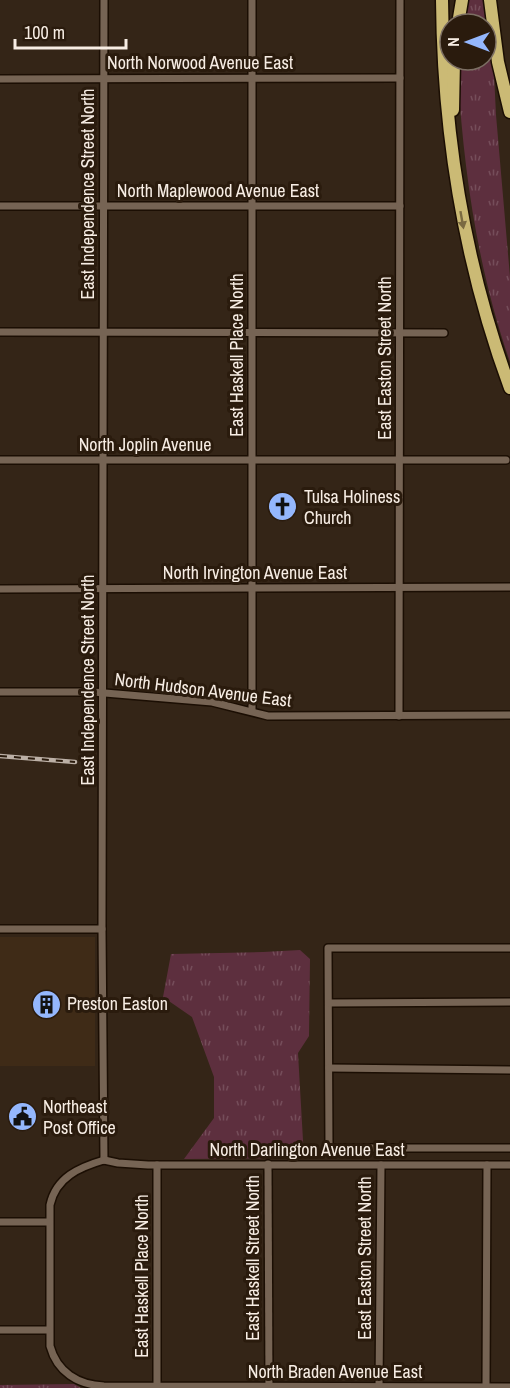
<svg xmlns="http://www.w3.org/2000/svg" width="510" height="1388" font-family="'Archivo Narrow',sans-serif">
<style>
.built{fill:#3f2b17}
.grass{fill:url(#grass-tufts)}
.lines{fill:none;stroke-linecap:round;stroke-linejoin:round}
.minor-casing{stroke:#1b0e03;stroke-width:10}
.motorway-casing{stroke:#1b0e03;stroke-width:15}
.minor{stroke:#766454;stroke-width:7}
.motorway{stroke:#cbba75;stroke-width:12}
.rail-casing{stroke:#bcb0a6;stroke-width:4.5}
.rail{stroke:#2a1b0d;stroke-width:2;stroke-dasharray:7;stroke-linecap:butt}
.oneway{fill:#7a6a41}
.labels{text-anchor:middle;stroke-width:6;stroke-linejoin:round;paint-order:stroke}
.street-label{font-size:18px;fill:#f7ede4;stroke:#2a1b0d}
.poi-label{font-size:18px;fill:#f7ede4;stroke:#2a1b0d;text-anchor:start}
</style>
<defs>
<pattern id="grass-tufts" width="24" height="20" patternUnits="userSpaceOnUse" patternTransform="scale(1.5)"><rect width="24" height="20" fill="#5d2f3e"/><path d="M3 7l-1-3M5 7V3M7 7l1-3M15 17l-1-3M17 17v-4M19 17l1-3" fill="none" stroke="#754d5a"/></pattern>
</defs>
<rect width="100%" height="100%" fill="#342517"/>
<rect class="built" x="0" y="937" width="95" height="129"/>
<g class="grass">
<path d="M466,0H485L493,54L496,115L510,277V362C478,270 464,174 458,77L460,60H486V24H464Z"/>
<path d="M300,950L310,959L309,1036L298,1053L304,1158L184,1159L214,1118V1077L192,1017L163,997L171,954L263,952Z"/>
<path d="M74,1384L81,1388H0V1385Z"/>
</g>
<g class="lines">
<defs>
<g id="minor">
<path d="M104,0L102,929L104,1160"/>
<path d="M252,0V711"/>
<path d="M0,79L400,78"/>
<path d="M0,206H400"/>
<path d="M0,332L444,333"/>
<path d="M0,460H506"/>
<path d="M0,589L510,587"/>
<path d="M0,692H93L212,702L268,716L510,715"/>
<path d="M399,716L400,0"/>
<path d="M0,929H102"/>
<path d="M510,948H328L329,1148H510"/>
<path d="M329,1003L510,1002"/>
<path d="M329,1068L510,1070"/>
<path d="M104,1160C80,1167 56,1177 50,1205V1346C57,1372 78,1385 104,1386L510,1387"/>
<path d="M104,1160L118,1163L148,1165H510"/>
<path d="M268,1164L269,1388"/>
<path d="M0,1222H49"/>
<path d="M0,1330H49"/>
<path d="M486,1387L487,1165"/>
<path d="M157,1388V1165"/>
<path d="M379,1388L381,1165"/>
</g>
<g id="motorway">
<path d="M442,0C443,133 464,263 510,388"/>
<path d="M490,0L498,62L510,112"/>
<path d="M458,24L462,0"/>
<path d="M453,110L454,60"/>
</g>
</defs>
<use href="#minor" class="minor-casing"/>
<use href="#motorway" class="motorway-casing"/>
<use href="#minor" class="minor"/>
<use href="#motorway" class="motorway"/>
<defs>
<path id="rail" d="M0,756L75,762"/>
</defs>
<use href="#rail" class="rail-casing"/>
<use href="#rail" class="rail"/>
</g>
<defs><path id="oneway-solid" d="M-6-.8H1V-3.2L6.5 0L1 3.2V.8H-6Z" transform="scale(1.5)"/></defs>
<use class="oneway" href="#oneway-solid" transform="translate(462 220) rotate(80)"/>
<defs>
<symbol id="church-disc" viewBox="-11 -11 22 22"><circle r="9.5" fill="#94b7fd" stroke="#2a1b0d"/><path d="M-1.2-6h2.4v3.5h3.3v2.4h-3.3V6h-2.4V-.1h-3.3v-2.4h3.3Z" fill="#111"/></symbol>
<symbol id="building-disc" viewBox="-11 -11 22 22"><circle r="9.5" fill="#94b7fd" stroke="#2a1b0d"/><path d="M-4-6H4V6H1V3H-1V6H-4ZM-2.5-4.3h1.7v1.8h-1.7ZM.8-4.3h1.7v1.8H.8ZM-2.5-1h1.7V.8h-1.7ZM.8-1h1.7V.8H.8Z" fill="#111"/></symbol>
<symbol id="civic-disc" viewBox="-11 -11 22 22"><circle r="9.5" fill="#94b7fd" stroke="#2a1b0d"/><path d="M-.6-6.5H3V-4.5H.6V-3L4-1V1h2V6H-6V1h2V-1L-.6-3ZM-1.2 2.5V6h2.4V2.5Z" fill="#111"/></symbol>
</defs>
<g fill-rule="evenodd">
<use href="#church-disc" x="266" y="490" width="33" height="33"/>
<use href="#building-disc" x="30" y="988" width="33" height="33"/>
<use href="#civic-disc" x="6" y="1100" width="33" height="33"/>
</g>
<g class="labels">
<g class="street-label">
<text x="200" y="69">North Norwood Avenue East</text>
<text x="218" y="197">North Maplewood Avenue East</text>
<text transform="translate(88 194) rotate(-90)" y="6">East Independence Street North</text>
<text transform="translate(237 355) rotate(-90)" y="6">East Haskell Place North</text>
<text transform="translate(385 358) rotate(-90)" y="6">East Easton Street North</text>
<text x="145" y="451">North Joplin Avenue</text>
<text x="255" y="579">North Irvington Avenue East</text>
<text transform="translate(88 680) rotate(-90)" y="6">East Independence Street North</text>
<text transform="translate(203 690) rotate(7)" y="6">North Hudson Avenue East</text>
<text x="307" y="1156">North Darlington Avenue East</text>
<text transform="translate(253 1258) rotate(-90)" y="6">East Haskell Street North</text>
<text transform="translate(365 1258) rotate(-90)" y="6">East Easton Street North</text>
<text transform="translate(142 1276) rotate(-90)" y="6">East Haskell Place North</text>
<text x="335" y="1378">North Braden Avenue East</text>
</g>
<g class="poi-label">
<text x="304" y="503">Tulsa Holiness<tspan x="304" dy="21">Church</tspan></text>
<text x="67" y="1010">Preston Easton</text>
<text x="43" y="1113">Northeast<tspan x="43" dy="21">Post Office</tspan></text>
</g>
</g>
<g transform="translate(468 42) rotate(270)"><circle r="28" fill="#2a1b0d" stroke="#7c6f63" stroke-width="1.5"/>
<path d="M0-4.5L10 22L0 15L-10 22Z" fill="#94b7fd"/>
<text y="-9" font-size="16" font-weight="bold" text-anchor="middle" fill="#f7ede4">N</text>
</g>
<path d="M15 39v9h111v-9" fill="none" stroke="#f7ede4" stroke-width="3"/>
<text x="24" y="39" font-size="18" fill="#f7ede4" stroke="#2a1b0d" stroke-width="4.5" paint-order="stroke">100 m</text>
</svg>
